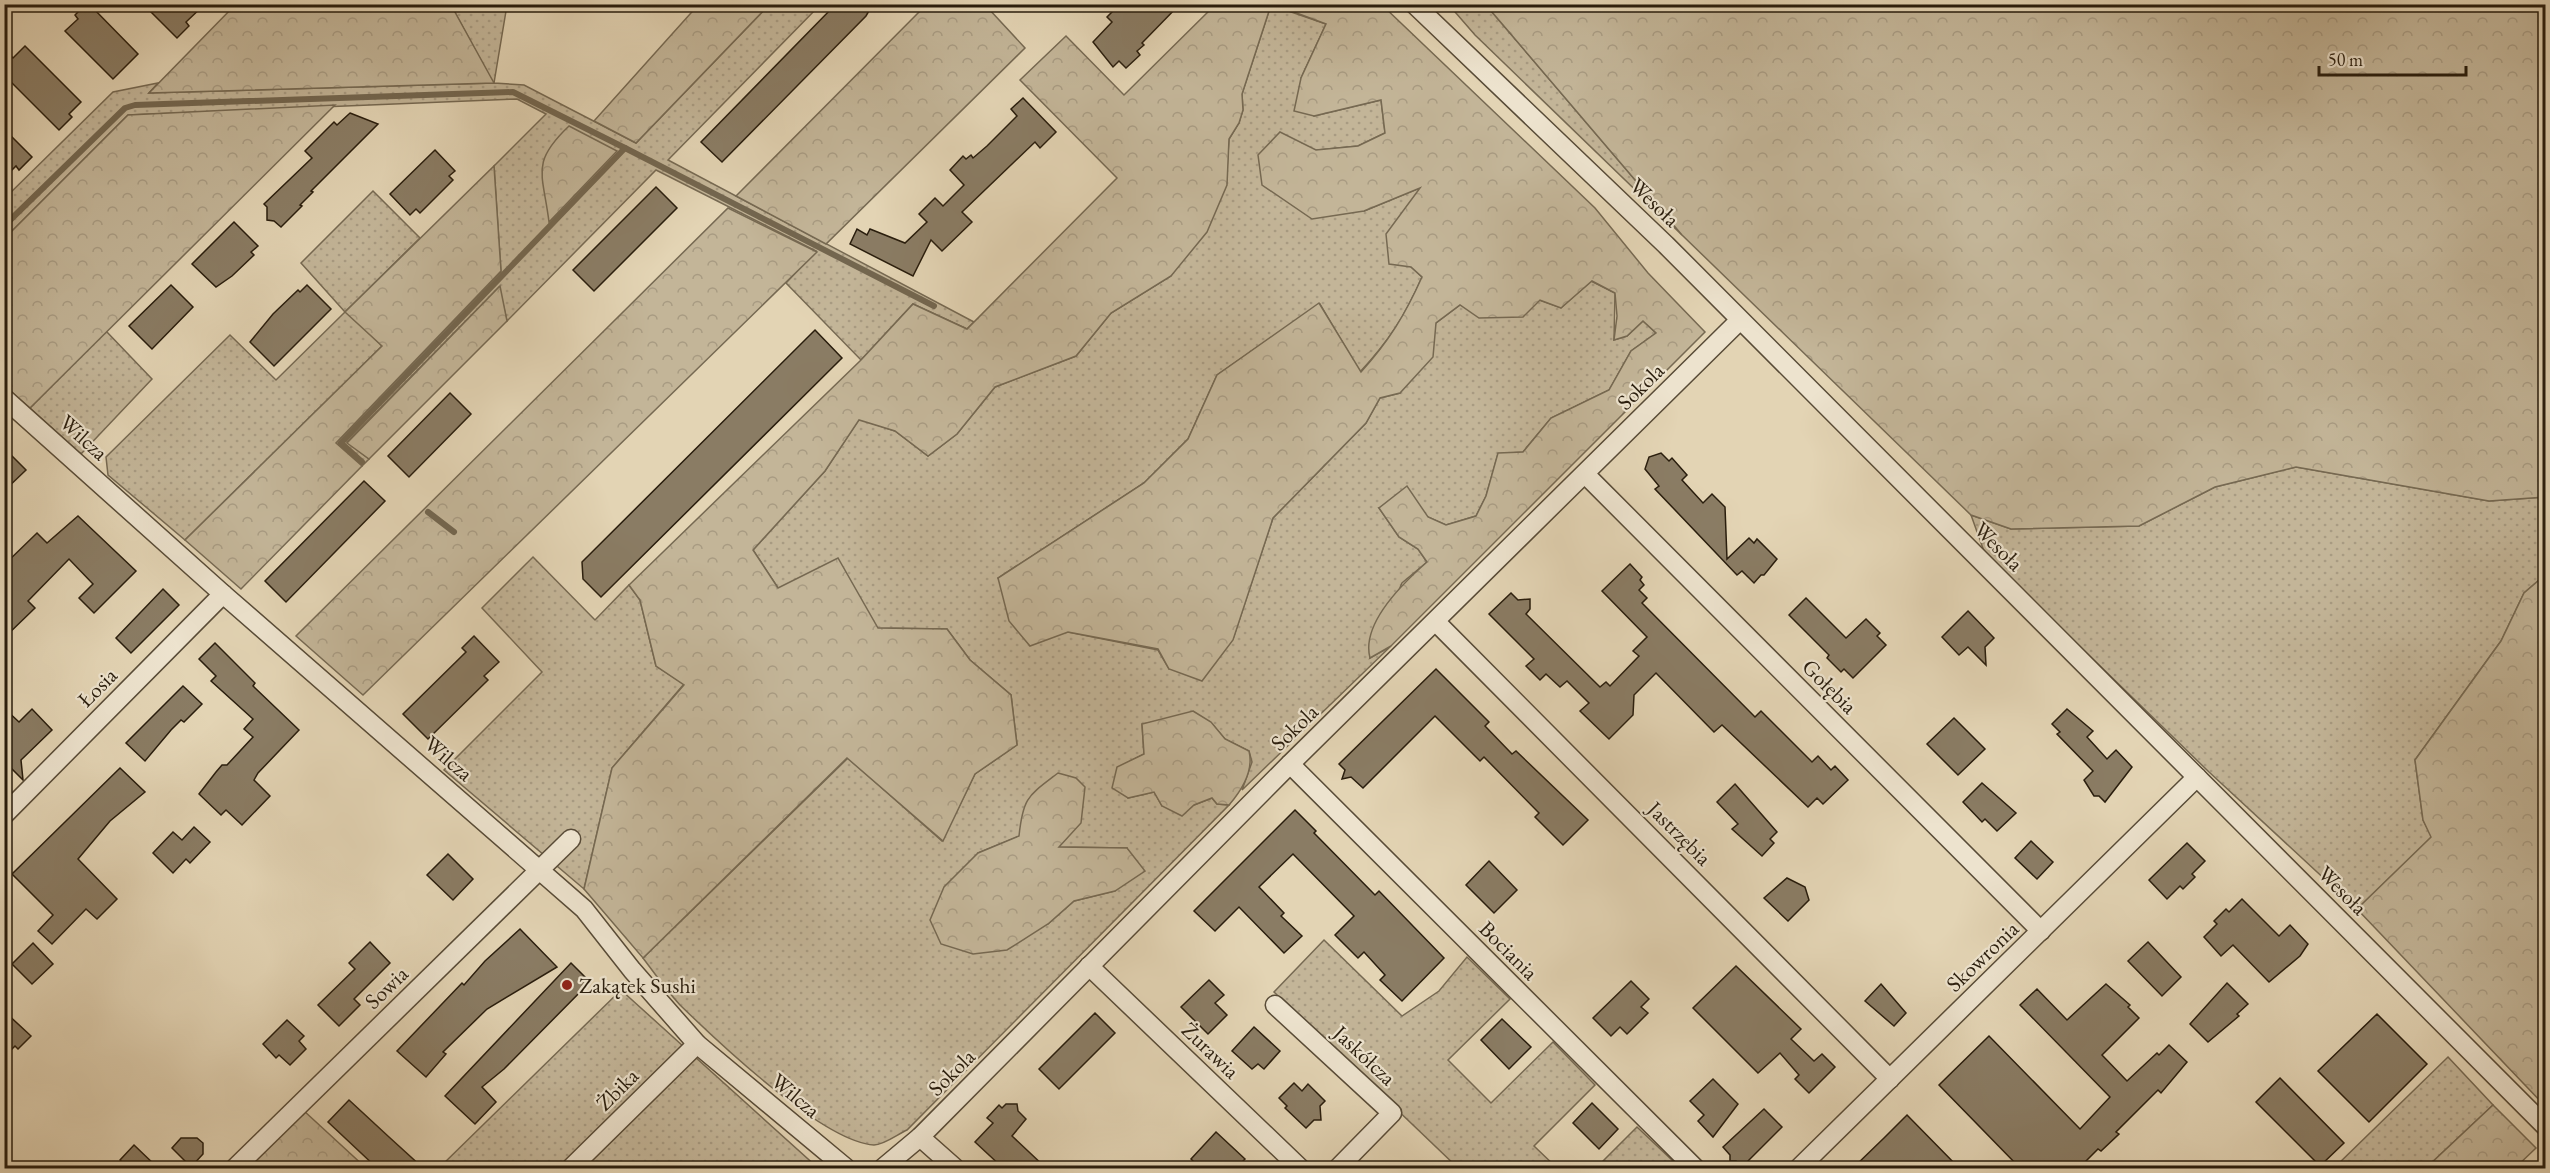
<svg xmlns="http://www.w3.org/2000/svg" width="2550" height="1173" font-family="'EB Garamond',serif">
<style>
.grass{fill:url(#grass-dots);stroke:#766952;stroke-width:1.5;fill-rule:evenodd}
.forest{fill:url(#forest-crowns);stroke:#766952;stroke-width:1.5}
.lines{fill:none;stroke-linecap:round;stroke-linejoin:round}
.stream{stroke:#73664f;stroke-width:6}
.building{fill:#8a7c64;stroke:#291d0d;stroke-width:1.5}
.street-casing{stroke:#584b37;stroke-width:21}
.street{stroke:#ede3ce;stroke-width:18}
.poi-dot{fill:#8f2418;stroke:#ede3ce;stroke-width:2}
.labels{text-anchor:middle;stroke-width:4.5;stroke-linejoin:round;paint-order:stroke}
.street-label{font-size:22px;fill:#291d0d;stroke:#ede3ce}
.poi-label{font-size:22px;fill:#291d0d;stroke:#ede3ce;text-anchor:start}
</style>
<defs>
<pattern id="grass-dots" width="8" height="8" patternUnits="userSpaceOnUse" patternTransform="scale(1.5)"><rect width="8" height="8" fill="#c3b598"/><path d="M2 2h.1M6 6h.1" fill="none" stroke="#a89b82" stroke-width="1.8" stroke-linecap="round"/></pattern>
<pattern id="forest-crowns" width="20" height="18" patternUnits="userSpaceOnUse" patternTransform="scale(1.5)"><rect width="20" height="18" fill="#c3b598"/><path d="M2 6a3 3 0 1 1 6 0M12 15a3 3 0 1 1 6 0" fill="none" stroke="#a89b82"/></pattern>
</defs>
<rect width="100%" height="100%" fill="#e3d4b4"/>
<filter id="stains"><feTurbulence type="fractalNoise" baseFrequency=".00333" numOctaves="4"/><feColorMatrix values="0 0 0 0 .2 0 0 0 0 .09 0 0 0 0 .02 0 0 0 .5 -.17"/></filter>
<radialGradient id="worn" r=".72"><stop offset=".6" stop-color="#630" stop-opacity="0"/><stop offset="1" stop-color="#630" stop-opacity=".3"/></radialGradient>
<g class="grass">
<path d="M451,5H507L494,83L524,85L636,143L769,5H820L668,160L974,322L967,329L913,304L861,360L786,283L816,251L656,170L507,321L499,287L347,442L369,459L362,466L336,443L501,272L494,166L546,114L517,99L128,115L5,238V198L113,92L158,83L149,93L493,83Z"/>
<path d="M1271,5L1326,24L1301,78L1314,116L1381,100L1385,133L1358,146L1316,150L1364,211L1422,187L1411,267L1422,277C1405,316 1389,341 1360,372L1320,304L1217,375L1188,439L1144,483L998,578L1068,632L1158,650L1169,669L1233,639L1273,518L1366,423L1380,398L1400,393L1436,323L1460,305L1539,300L1561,308L1591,281L1615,293L1614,340L1627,336L1643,321L1656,333L1631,351L1609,390L1551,418L1523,452L1498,454L1486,496L1476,516L1446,525L1428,517L1379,508L1399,537L1418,549L1427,562L1402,583L1370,658L1391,646L1242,790L1252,762L1249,751L1225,739L1213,725L1159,721L1142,724L1144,754L1117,768L1128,798L1154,792L1162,806L1194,805L1212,798L1217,804L1229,805L907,1130C898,1134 884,1145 874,1145C823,1142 718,1042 680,1005C667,991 655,974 643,958L848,758L942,841L975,774L1017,745L1011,695L970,660L947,629L878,628L778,588L753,550L825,471L859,419L895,431L928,456L957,434L995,387L1076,356L1111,313L1171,276L1226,185L1229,139L1239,123L1243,110L1242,94ZM1020,836L1058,847L1127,848L1115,891L1074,901L1048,924L978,853Z"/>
<path d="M1449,5H1486L1682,235L1475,35Z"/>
<path d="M373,191L420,238L346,311L382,346L185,540L108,475L106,457L230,335L276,380L345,312L301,263Z"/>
<path d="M106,331L152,379L81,454L30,408Z"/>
<path d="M2296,467L2489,501L2545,497V575L2524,593L2501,641L2415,760L2423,820L2432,837L2357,909L2209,772L1985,554L1971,515L2011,529L2139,526L2215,487Z"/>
<path d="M533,557L595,620L629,585L640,600L656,666L684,684L612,768L584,889L444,770L542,672L482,608Z"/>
<path d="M1324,940L1402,1016L1439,991L1467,957L1510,999L1448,1060L1491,1103L1553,1042L1595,1085L1534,1146L1557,1168H1458L1274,992Z"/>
<path d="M621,990L818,1168H439Z"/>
<path d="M2448,1057L2493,1105L2426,1168H2334Z"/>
<path d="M1637,1127L1674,1162L1667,1168H1596Z"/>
</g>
<g class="forest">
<path d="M236,4L451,5L494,83L149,93Z"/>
<path d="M699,4L769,5L636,143L594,121Z"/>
<path d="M927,4L991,5L988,8L1025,48L826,244L736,196Z"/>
<path d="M1215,5H1271L1242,94L1243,110L1239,123L1229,139L1227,185L1207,232L1171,276L1111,313L1076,356L995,387L957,434L928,456L895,431L859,420L825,471L753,550L778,588L838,558L878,628L947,629L970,660L1011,695L1017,745L975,774L943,841L847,758L643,958L584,889L612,768L684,685L656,666L640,600L629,585L861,360L913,304L967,329L1117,178L1020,80L1066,36L1124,95Z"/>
<path d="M1275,5H1382L1595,208L1648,273L1705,332L1391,646L1370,658C1361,624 1403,583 1427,562L1418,549L1399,537L1379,508L1407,486L1428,517L1446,525L1476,516L1486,496L1498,453L1523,452L1551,418L1609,390L1631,351L1656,333L1643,321L1627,336L1614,340L1617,316L1615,293L1592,281L1561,308L1540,300L1523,317L1479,318L1460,305L1436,323L1433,357L1400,393L1380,398L1366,423L1273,518L1233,640L1202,681L1169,669L1158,649L1068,632L1030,646L1009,621L998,578L1144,483L1188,439L1217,375L1319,303L1361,372C1389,341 1405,315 1422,277L1411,267L1389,264L1386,234L1420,188L1364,211L1312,219L1262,185L1258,155L1280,132L1316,150L1358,146L1385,133L1381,100L1314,116L1294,111L1301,78L1326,24Z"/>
<path d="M1486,5H2545V497L2489,501L2296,467L2215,487L2139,526L2011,529L1971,515L1682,235Z"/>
<path d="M335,105L30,408L5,386V238L128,115Z"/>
<path d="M569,126L617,151L549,222C543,173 530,163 569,126Z"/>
<path d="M494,166L501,271L336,443L362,466L241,589L185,540L382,346L345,312Z"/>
<path d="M728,208L817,252L363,695L296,636Z"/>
<path d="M500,286L507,321L369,459L347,443Z"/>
<path d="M2545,575V1106L2357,909L2431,837L2423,820L2415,760L2501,641L2524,593Z"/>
<path d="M1193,711L1211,722L1225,739L1249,751C1254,771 1242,790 1229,805L1217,804L1212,798L1194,805L1182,816L1162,806L1154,792L1128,798L1112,788L1117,767L1144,754L1142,724Z"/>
<path d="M1058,773L1076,778L1085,787L1081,823L1059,847L1127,848L1145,871L1115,891L1074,901L1048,924L1007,950L973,954L941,944L930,920L944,887L978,853L1019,836C1023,797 1028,796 1058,773Z"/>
<path d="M2493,1105L2536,1148L2515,1168H2426Z"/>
<path d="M303,1110L366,1168H248Z"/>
</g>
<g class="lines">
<g class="stream">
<path d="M625,148L934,306"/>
<path d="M4,226L125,108L135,105L513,92L625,148L341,443L362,462"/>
<path d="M428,512L454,532"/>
</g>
</g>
<g class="building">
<path d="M86,4H89L138,54L113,79L65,31L78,19L75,15Z"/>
<path d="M143,4H205L186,22L189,26L177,38Z"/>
<path d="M836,4H873L866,16L722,162L701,142Z"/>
<path d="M1120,4H1180L1142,43L1144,45L1137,51L1140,55L1126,68L1119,61L1113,67L1093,42L1112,22L1107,17Z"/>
<path d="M25,46L81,102L69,114L72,117L59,130L4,75V49L13,58Z"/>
<path d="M1023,98L1056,132L1040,148L1035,142L962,212L972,222L942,251L931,240L913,276L850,244L857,229L867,235L870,229L905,243L927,222L919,214L935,198L943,206L964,185L950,170L963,156L966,159L971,155L973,158L987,146L1017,116L1011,109Z"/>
<path d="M350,113L378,124L311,191L313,192L300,205L302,206L281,227L274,221L267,220V207L264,204L312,158L305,151L334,122L337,125Z"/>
<path d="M4,129L32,157L19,170L16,166L4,178Z"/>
<path d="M435,150L455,171L449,176L453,180L420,213L416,209L410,215L390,194Z"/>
<path d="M656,187L677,208L594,291L573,270Z"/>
<path d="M234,222L258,246L251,252L254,255L232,276L216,287L192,264Z"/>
<path d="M171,285L193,307L152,349L129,326Z"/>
<path d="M307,285L331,309L274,366L250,342L273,314L298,290L300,292Z"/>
<path d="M815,330L842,358L601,597L583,579L582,562Z"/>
<path d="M450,393L471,414L409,477L388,456Z"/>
<path d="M4,448L26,470L4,491Z"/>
<path d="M1661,453L1669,461L1672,458L1687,475L1682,480L1703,503L1712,494L1725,507L1727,559L1749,538L1754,543L1757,539L1777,559L1764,575H1761L1754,583L1742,571L1737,575L1655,489L1659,486L1645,469L1649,457Z"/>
<path d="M364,481L385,501L286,602L265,581Z"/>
<path d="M78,516L136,571L94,613L79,598L93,584L69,559L28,601L35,608L4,638V565L37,533L47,543Z"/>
<path d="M1630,564L1642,577L1640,580L1644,585L1639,590L1647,598L1642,603L1755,717L1761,711L1812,762L1818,756L1831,770L1835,766L1848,780L1823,804L1817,798L1808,807L1722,725L1714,732L1656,673L1634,695L1633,715L1609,739L1580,711L1589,703L1567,681L1560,687L1546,674L1540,680L1526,666L1534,659L1489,614L1511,593L1518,600L1530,599V609L1526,614L1600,687L1606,682L1610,686L1639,656L1633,651L1647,637L1602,591Z"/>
<path d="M163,589L179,605L131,653L116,638Z"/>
<path d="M1806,598L1846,638L1866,619L1880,633L1877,636L1886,645L1853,678L1844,669L1841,672L1827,658L1829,655L1789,615Z"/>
<path d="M1968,611L1994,638L1985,647L1986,665L1968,647L1959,655L1942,637Z"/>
<path d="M474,636L499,662L484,676L488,680L428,739L403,714L466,652L462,648Z"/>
<path d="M215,643L255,683L253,686L299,730L258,773L254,780L270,796L242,825L226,810L221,815L199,794L216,772L222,765H227L253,737L244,729L253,719L211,681L216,676L199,659Z"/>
<path d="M1436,669L1489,722L1485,726L1512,754L1516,751L1588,820L1563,845L1535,817L1539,813L1484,757L1480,761L1435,716L1363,788L1351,777L1342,779L1345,770L1339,764Z"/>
<path d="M183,686L202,704L184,722L181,720L171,730L145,761L126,743Z"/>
<path d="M4,708L19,722L32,709L52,730L21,760L23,780L4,761Z"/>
<path d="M2067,709L2093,731L2087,737L2107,759L2116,750L2132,767L2105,802L2099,796H2094L2084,780L2093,771L2057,734L2060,732L2052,724Z"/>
<path d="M1954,718L1985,749L1958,775L1927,744Z"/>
<path d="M120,768L145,792L110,821L78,859L117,899L97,919L86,909L52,944L38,931L53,915L12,874Z"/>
<path d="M1982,783L2016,813L1997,831L1985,819L1982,822L1963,802Z"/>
<path d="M1735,784L1777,832L1770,839L1774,843L1762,856L1732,829L1738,824L1717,802Z"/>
<path d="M1295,810L1316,831L1314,833L1375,895L1379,891L1444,958L1402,1001L1380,980L1385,975L1364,952L1358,958L1335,935L1354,916L1293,854L1259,887L1284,913L1281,916L1302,936L1284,953L1239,907L1215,931L1194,911Z"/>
<path d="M194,827L210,842L190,863L186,859L173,873L153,853L173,832L182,840Z"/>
<path d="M2031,841L2053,862L2037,879L2015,858Z"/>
<path d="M2187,843L2205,861L2192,874L2195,877L2183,889L2180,886L2167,899L2149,880Z"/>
<path d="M448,854L473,879L453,900L427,875Z"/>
<path d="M1489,861L1517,890L1494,913L1466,885Z"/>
<path d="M1787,878L1805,887L1809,900L1788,921L1764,898Z"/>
<path d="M2242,899L2279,936L2290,925L2308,944L2300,956L2269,982L2233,945L2221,956L2204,937L2217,924L2214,921L2226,909L2229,912Z"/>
<path d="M520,929L557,967L487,1009L443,1052L446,1054L426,1077L397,1051L462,983L464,985L485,961Z"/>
<path d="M370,942L390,963L354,999L360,1005L339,1026L318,1005L355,969L349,963Z"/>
<path d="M2148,942L2181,977L2162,996L2128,961Z"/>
<path d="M33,943L53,964L32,984L12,964Z"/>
<path d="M571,963L590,982L504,1069L482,1087L496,1102L475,1124L445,1096Z"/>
<path d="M1736,966L1801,1029L1791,1039L1814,1061L1822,1054L1835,1067L1809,1093L1795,1079L1799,1075L1780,1053L1758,1073L1693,1008Z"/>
<path d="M1209,980L1224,995L1215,1003L1227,1015L1208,1034L1181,1007Z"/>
<path d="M1631,981L1649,999L1641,1007L1648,1013L1627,1034L1620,1027L1611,1036L1593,1018Z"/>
<path d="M2227,983L2248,1004L2237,1014L2239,1016L2208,1042L2190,1024Z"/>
<path d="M1881,984L1906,1013L1894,1026L1865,1001Z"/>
<path d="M2106,984L2130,1005L2128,1007L2139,1018L2102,1055L2127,1081L2157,1053L2159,1055L2169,1045L2187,1062L2161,1093L2158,1090L2116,1132L2119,1134L2101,1151L2098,1149L2079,1168H2020L1939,1085L1989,1036L2080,1129L2110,1097L2020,1005L2037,989L2067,1020Z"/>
<path d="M4,1011L31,1036L18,1049L15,1046L4,1057Z"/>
<path d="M1095,1013L1115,1033L1059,1089L1039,1069Z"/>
<path d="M2377,1014L2427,1064L2369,1122L2318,1071Z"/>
<path d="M1502,1019L1531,1047L1509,1069L1481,1040Z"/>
<path d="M287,1020L304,1036L299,1041L306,1049L290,1065L279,1055L276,1058L263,1044Z"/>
<path d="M1254,1027L1280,1051L1264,1069L1258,1064L1252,1069L1232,1051Z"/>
<path d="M2280,1078L2344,1143L2320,1166L2256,1102Z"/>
<path d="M1713,1079L1738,1104L1713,1137L1698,1121L1704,1115L1690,1101Z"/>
<path d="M1294,1083L1302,1091L1308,1084L1325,1101L1320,1106L1321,1120H1314L1306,1128L1285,1108L1287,1106L1279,1098Z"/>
<path d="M349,1100L389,1137L423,1168H377L328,1122Z"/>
<path d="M1592,1103L1618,1129L1599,1149L1573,1123Z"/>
<path d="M1006,1104H1017L1018,1111L1026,1119L1012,1136L1046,1168H1003L975,1142L993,1123L987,1118L999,1105L1002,1108Z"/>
<path d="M1764,1109L1782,1127L1742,1167L1736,1161H1730V1155L1723,1147Z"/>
<path d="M1907,1115L1959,1168H1853L1884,1138Z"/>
<path d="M1216,1132L1245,1159L1236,1168H1200L1191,1159Z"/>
<path d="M181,1138H197L203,1143V1154L191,1167L172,1148Z"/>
<path d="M134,1145L158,1168H128L120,1160Z"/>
</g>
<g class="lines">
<defs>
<g id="street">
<path d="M1414,4L1666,245L2546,1127"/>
<path d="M4,398L223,594L584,909L632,970L697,1044L846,1168"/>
<path d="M1585,474L2041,931"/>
<path d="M1436,622L1890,1079"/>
<path d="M1290,764L1695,1168"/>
<path d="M4,815L223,594"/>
<path d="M1089,966L1300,1168"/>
<path d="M1275,1005L1392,1113L1338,1168"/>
<path d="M920,1137L955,1168"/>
<path d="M235,1168L571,839"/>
<path d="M571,1168L697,1044"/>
<path d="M883,1168L920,1137L1290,764L1739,321"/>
<path d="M1799,1168L2197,777"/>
</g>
</defs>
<use href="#street" class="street-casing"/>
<use href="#street" class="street"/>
</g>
<circle class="poi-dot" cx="567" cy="985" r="6"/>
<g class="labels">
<g class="street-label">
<text transform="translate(1655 202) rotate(44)" y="8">Wesoła</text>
<text transform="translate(1640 386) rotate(-45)" y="8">Sokola</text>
<text transform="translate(84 437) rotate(42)" y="8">Wilcza</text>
<text transform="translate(1999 546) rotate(45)" y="8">Wesoła</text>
<text transform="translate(1830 686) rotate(45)" y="8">Gołębia</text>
<text transform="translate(97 687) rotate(-45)" y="8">Łosia</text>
<text transform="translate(1294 727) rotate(-44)" y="8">Sokola</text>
<text transform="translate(449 758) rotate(41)" y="8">Wilcza</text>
<text transform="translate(1680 833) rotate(45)" y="8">Jastrzębia</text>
<text transform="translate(2343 890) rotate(45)" y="8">Wesoła</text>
<text transform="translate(1509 950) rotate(45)" y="8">Bociania</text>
<text transform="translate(1982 956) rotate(-44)" y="8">Skowronia</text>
<text transform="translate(386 987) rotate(-44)" y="8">Sowia</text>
<text transform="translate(1211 1050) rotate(44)" y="8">Żurawia</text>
<text transform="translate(1365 1055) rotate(43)" y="8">Jaskółcza</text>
<text transform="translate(951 1072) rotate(-45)" y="8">Sokola</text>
<text transform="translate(617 1089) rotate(-45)" y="8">Żbika</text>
<text transform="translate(796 1095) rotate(40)" y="8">Wilcza</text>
</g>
<g class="poi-label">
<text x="579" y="993">Zakątek Sushi</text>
</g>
</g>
<rect width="2550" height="1173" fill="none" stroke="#e3d4b4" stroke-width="24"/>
<rect x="6" y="6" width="2538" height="1161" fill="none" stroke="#291d0d" stroke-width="3"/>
<rect x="12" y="12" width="2526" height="1149" fill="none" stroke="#291d0d" stroke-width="1.5"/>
<path d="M2319 66v9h147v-9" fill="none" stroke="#291d0d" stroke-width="3"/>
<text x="2328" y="66" font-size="18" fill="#291d0d" stroke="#ede3ce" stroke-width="4.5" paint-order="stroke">50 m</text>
<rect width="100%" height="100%" filter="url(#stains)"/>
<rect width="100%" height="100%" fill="url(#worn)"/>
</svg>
